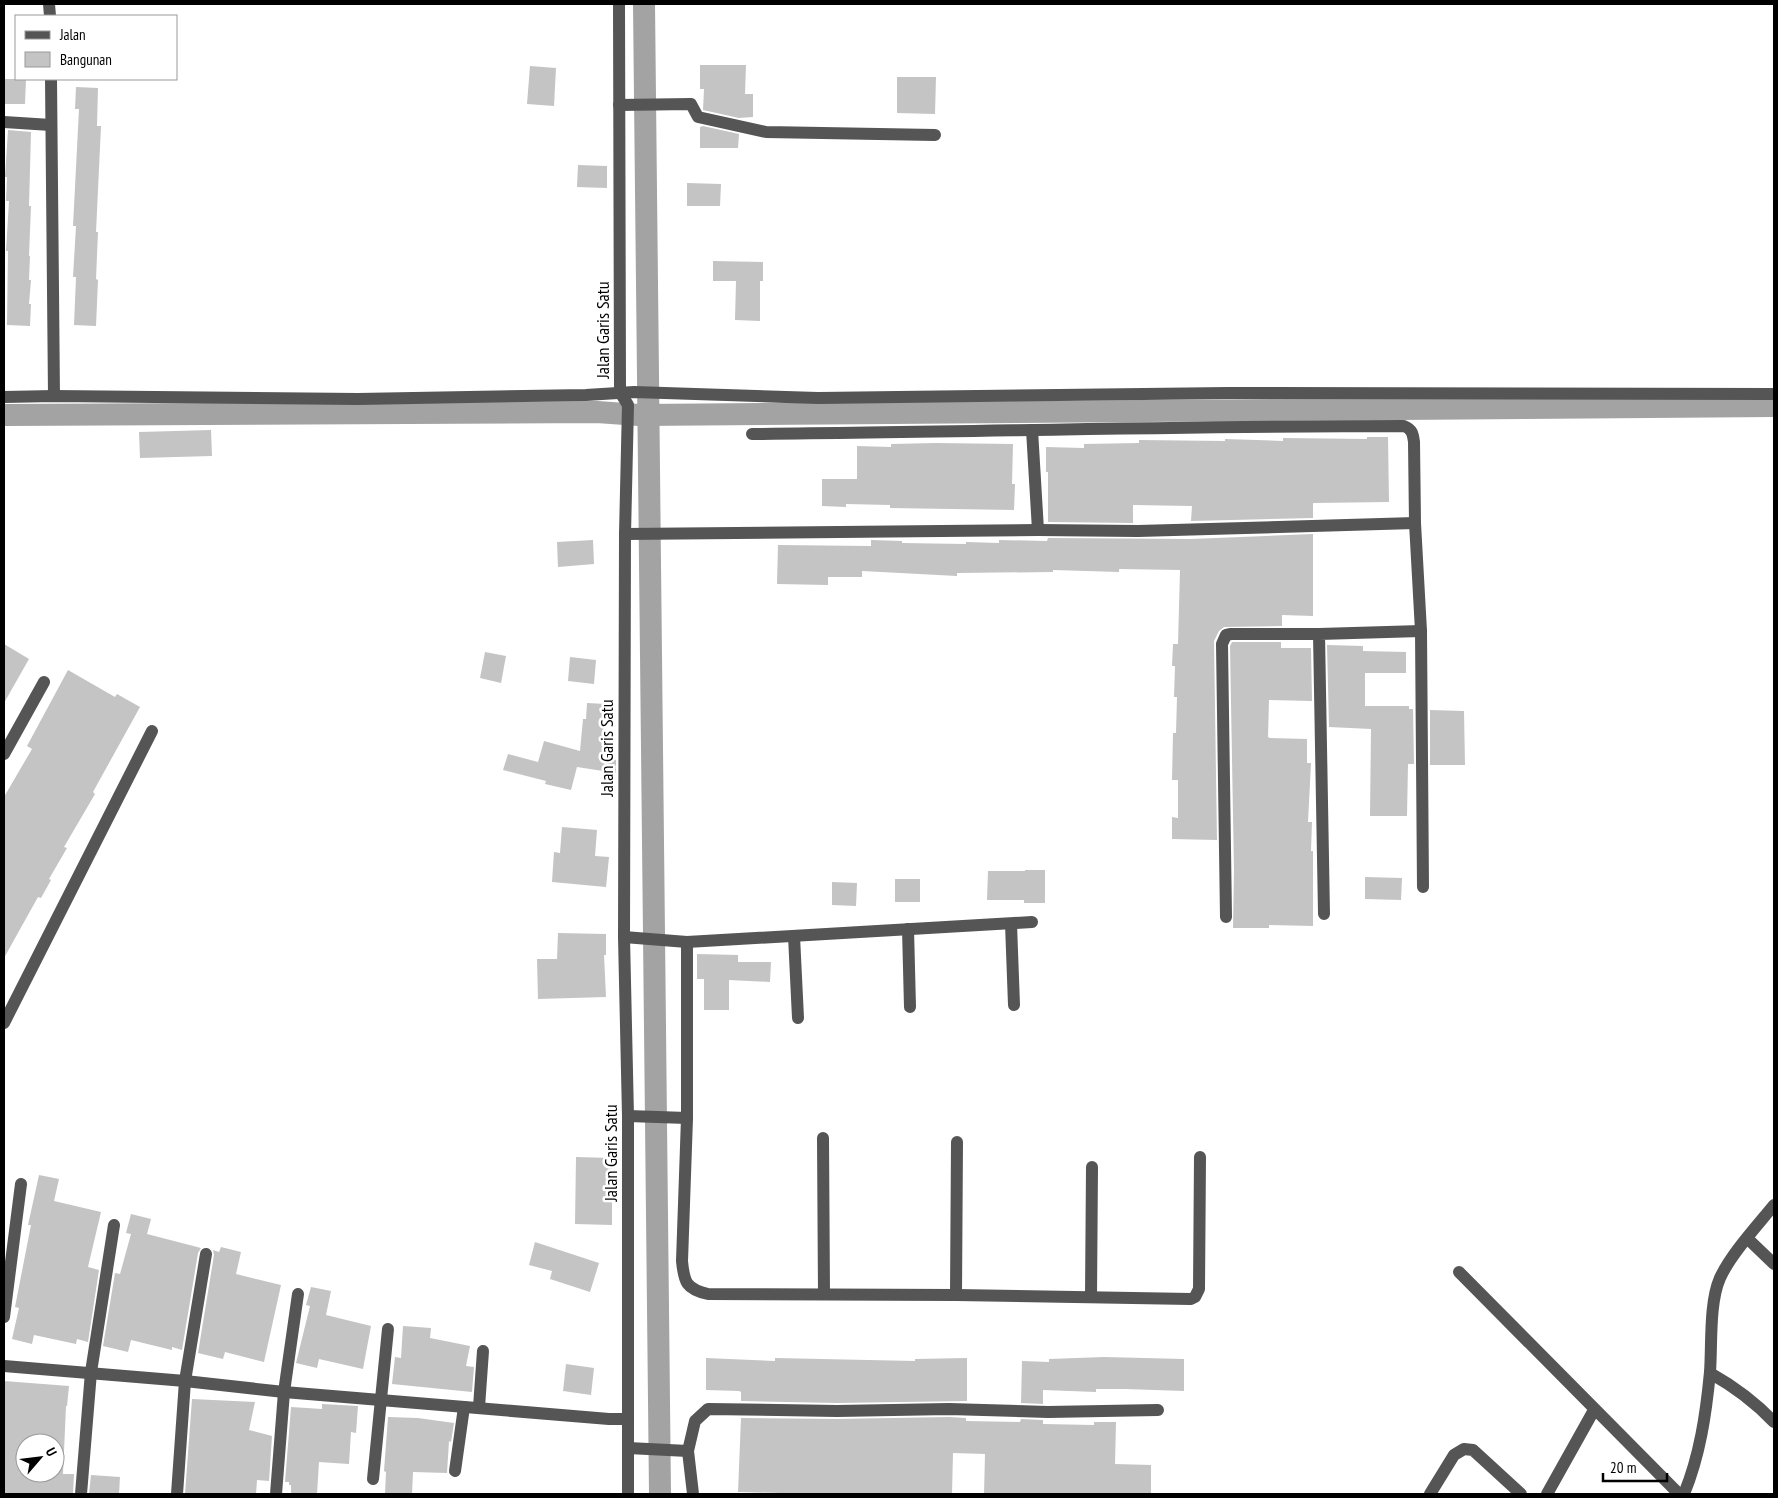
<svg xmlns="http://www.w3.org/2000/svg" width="1778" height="1498" font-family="'PT Sans Narrow',sans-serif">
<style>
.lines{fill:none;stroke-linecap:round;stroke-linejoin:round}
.canal{stroke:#a3a3a3;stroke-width:22}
.building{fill:#c4c4c4;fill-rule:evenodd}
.minor{stroke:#555;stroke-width:12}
.labels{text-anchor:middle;stroke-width:5;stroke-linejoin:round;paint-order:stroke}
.street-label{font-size:18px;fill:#000;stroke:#fff}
</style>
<rect width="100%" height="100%" fill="#fff"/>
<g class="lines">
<g class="canal">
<path d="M644,4L660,1494"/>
<path d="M4,415L597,412L639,415L1774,406"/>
</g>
</g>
<g class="building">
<path d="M700,65H746L745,94H753V117L739,118L703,110L704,89H700Z"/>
<path d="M530,66L556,68L554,106L527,104Z"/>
<path d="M897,77H936L935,114L897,113Z"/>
<path d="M4,79H26L25,104H4Z"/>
<path d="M76,87L98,88L97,126H101L96,232H98L96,279L98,280L96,326L74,325L76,277H73L76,226H73L79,109H75Z"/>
<path d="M703,126L739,134L738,148H700V127Z"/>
<path d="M8,130L31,132L29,206H31L29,256H30L29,280H31L29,304H31L30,326L7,325L8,251H6L9,201H6L7,177H5Z"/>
<path d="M578,165L607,166V188L577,187Z"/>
<path d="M687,183L721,184L720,206H687Z"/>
<path d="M713,261L763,262V281H760V321L735,320L736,281H713Z"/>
<path d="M211,430L212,456L140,458L139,432Z"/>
<path d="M1367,437H1388L1389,502L1313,503V518L1191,521L1192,506L1133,505V523L1048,522V472H1046V447L1084,448V444L1139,443V440L1225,441V439L1283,441V438L1367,439Z"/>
<path d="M936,443L1013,444L1012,484H1015L1014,510L890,508V505L846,504V507L822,506V479H857V446L891,447V444Z"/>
<path d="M1313,534V616L1282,615V626L1224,627L1219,631L1214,641L1217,840L1172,839V817L1178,818V780H1172L1173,733H1176L1177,697H1174L1175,666H1172L1173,644H1178L1180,570L1119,569V572L1053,570V572L957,573V576L862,571V577H828V585L777,584L778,545L871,546V540L902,541V543L966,544V542L999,543V540L1047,541L1048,538L1191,539Z"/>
<path d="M593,540L594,564L558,567L557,542Z"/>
<path d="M1232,642H1281V648H1311L1312,701L1269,700L1268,737L1270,738L1307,739V763H1311L1308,822H1312L1311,851H1313V926L1269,925V928H1233L1234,871L1230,646Z"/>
<path d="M4,644L29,659L4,703Z"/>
<path d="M1327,645L1363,646V651L1406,652V673H1365V706H1409V709H1413L1414,764H1408L1407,816H1370L1371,729L1329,727Z"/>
<path d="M485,652L506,656L501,683L480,678Z"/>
<path d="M570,657L596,660L594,684L568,681Z"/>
<path d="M68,670L115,697L117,694L140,707L93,792L95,794L64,847L67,848L49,879L51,880L41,898L38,897L4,958V797L32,749L27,746Z"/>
<path d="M587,703L606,704L602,754L603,757L616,760V773L577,767L571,790L545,784L546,781L503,770L508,754L538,762L544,741L580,751L583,719H586Z"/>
<path d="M1430,710L1464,711L1465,765H1430Z"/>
<path d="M562,827L597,830L595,856L609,857L606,887L552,882L554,852L560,853Z"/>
<path d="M1025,870H1045V903H1024V900H987L988,871H1025Z"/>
<path d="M1365,877L1402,878L1401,900L1365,899Z"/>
<rect x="895" y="879" width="25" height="23"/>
<path d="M832,882L857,883L856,906L832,905Z"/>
<path d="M558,933L606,934V955H604L606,997L538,999L537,959H557Z"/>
<path d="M697,954L738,955V962H771L770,982L729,980V1010H704V979H697Z"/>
<path d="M576,1157L612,1158V1225L575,1224Z"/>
<path d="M39,1175L59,1179L54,1201L101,1212L88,1267L99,1270L88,1342L77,1339L76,1344L34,1335L32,1344L12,1339L19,1308L15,1307L31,1225H28Z"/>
<path d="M131,1214L151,1219L147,1234L201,1248L198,1253L182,1350L172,1347V1350L131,1340L128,1352L103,1346L115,1273L120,1274L131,1234L126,1233Z"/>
<path d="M535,1242L599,1263L590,1292L550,1279L552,1271L529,1265Z"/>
<path d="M221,1247L241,1252L236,1274L281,1285L264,1362L225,1352L223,1359L198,1353L214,1255L213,1250L219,1252Z"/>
<path d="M311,1287L331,1291L326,1315L371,1326L363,1369L319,1359L317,1368L296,1363L310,1306L306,1305Z"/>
<path d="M403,1326L431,1328L430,1338L470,1346L466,1366L474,1367L472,1392L392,1384L395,1357L401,1358Z"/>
<path d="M1104,1357L1184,1359V1391L1125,1389H1096V1392L1043,1390V1404L1021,1403L1022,1361L1049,1362V1359Z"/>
<path d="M706,1358L775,1361V1358L915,1361V1359L967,1358V1401L837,1403L741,1401V1392L739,1391L706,1390Z"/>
<path d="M566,1364L594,1368L591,1395L563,1391Z"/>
<path d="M4,1381L69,1386L67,1406H66L63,1474H74L73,1494H4ZM25,1443H55V1473H25Z"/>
<path d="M192,1399L255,1402L249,1430L272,1436L269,1481L257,1480L256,1494H185Z"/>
<path d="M322,1404L358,1406L356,1433L351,1432L349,1464L319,1462L317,1494H291V1485H289V1482H285L291,1407L322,1409Z"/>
<path d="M388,1417L418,1418L454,1423L451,1442L449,1441L447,1473L413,1472L412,1494H385L386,1472L384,1471Z"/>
<path d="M949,1417L966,1418V1421L1020,1422L1021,1419L1043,1420V1424L1094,1425V1422H1116L1115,1464L1151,1465V1494H984L985,1454L953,1453L952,1494H817L738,1492L741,1418L837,1419Z"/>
<path d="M91,1475L120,1477L119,1494H89Z"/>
</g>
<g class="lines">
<g class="minor">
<path d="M49,4L50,16"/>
<path d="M619,4L620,392L628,405L625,534L624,937L628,1116V1494"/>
<path d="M51,79L54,396"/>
<path d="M619,105L691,104L698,117L766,132L935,135"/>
<path d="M4,122L51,125"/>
<path d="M4,397L54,396L358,399L586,395L634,392L818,398L1228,393L1774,394"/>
<path d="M1032,430L1038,530"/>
<path d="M752,434C970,432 1187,426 1404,426C1412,429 1413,434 1414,442L1415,523L1421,631L1423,887"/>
<path d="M625,534L1038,530L1138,531L1415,523"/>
<path d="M4,754L44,682"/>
<path d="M1324,914L1319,634L1421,631"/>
<path d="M1226,917L1222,644L1226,635L1231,634H1319"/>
<path d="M1011,924L1014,1005"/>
<path d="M908,929L910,1007"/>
<path d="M794,936L798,1018"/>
<path d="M624,937L687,942L1032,922"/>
<path d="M687,942V1118L682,1261C684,1282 686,1289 708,1294L956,1295L1191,1299L1195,1297L1199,1289L1200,1157"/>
<path d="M4,1023L152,731"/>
<path d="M628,1116L687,1118"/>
<path d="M823,1138L824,1294"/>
<path d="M1748,1239L1774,1264"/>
<path d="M1459,1272L1679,1494"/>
<path d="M956,1295L957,1142"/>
<path d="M1091,1297L1092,1167"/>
<path d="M4,1317L21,1184"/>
<path d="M4,1366L185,1381L284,1392L609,1419H628"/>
<path d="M1710,1373C1735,1387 1754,1401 1774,1422"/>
<path d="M479,1407L483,1351"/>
<path d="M628,1448L688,1451"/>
<path d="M455,1471L464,1407"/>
<path d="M373,1479L388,1329"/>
<path d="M81,1494L91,1372L114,1225"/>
<path d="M177,1494L185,1381L206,1254"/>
<path d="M276,1494L284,1392L298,1294"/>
<path d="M693,1494L688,1451L695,1421L708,1409L837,1411L949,1409L1048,1412L1158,1410"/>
<path d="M1430,1494L1454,1455L1464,1449L1473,1450L1521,1494"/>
<path d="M1547,1494L1594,1410"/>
<path d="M1684,1494C1700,1455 1706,1414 1710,1372C1712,1345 1709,1303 1720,1278C1731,1254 1757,1226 1774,1205"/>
</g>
</g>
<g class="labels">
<g class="street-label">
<text transform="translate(603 330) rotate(-90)" y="6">Jalan Garis Satu</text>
<text transform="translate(607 748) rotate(-90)" y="6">Jalan Garis Satu</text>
<text transform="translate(611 1153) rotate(-90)" y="6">Jalan Garis Satu</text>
</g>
</g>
<rect width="1778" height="1498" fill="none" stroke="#000000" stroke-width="10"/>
<rect x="15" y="15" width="162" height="65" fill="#ffffff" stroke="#999999"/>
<rect x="25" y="31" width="25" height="8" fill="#555555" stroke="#999999"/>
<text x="60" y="40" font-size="15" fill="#000000">Jalan</text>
<rect x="25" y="52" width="25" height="15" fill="#c4c4c4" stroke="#999999"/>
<text x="60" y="65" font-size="15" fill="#000000">Bangunan</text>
<g transform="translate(40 1458) rotate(62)"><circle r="24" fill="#ffffff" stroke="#999999"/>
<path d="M0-4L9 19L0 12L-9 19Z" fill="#000000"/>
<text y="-8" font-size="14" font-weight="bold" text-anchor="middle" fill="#000000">U</text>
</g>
<path d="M1603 1473v8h64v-8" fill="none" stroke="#000000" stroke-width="2.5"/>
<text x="1610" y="1473" font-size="15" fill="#000000" stroke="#ffffff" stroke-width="4" paint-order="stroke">20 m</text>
</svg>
